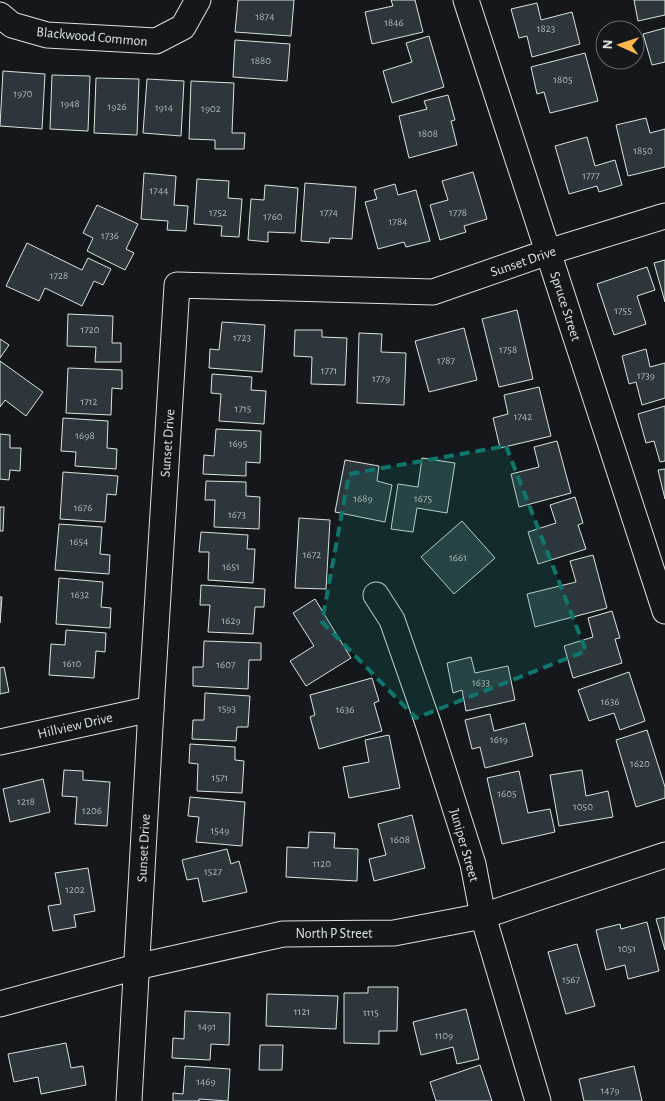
<svg xmlns="http://www.w3.org/2000/svg" width="665" height="1101" font-family="'Alegreya Sans',sans-serif">
<style>
.building{fill:#2c363c;stroke:#d8e6dc}
.lines{fill:none;stroke-linecap:round;stroke-linejoin:round}
.minor-casing{stroke:#d8e6dc;stroke-width:27}
.minor{stroke:#14181c;stroke-width:25}
.marked{fill:#0f766e;fill-opacity:0.2;stroke:#0f766e;stroke-width:4;stroke-dasharray:10 6;stroke-linejoin:round}
.labels{text-anchor:middle;stroke-width:4;stroke-linejoin:round;paint-order:stroke}
.number-label{font-size:11px;fill:#adbab4}
.street-label{font-size:14px;fill:#d8e6dc;stroke:#14181c}
</style>
<rect width="100%" height="100%" fill="#14181c"/>
<g class="building">
<path d="M238,0H294L291,36L235,32Z"/>
<path d="M391,0H415L423,32L372,44L365,12L393,6Z"/>
<path d="M634,0H665V15L638,21Z"/>
<path d="M537,3L541,20L572,12L580,44L532,57L527,36L519,38L511,9Z"/>
<path d="M665,28V62L652,65L643,34Z"/>
<path d="M429,36L444,87L392,103L383,71L412,62L406,43Z"/>
<path d="M235,40L290,44L287,81L233,77Z"/>
<path d="M585,53L598,101L550,113L544,92L537,94L531,67Z"/>
<path d="M3,71L45,74L42,129L0,126Z"/>
<path d="M52,75L90,76L88,131L50,129Z"/>
<path d="M96,78L139,79L137,135L94,133Z"/>
<path d="M147,79L184,81L181,136L143,133Z"/>
<path d="M191,81L234,83L232,133H245L244,149H215V140L189,139Z"/>
<path d="M448,95L455,120L451,121L457,145L409,158L399,116L427,109L424,101Z"/>
<path d="M646,118L650,133L665,129V167L628,176L616,125Z"/>
<path d="M587,137L595,166L615,160L622,185L599,192L597,186L569,194L555,146Z"/>
<path d="M473,172L487,219L464,226L466,232L440,240L430,205L448,200L442,181Z"/>
<path d="M144,173L176,176L174,205L188,206L186,231L167,230L168,221L141,219Z"/>
<path d="M197,179L229,181L228,198L242,199L239,237L221,236L222,226L194,224Z"/>
<path d="M305,183L356,187L352,239L330,238L329,243L301,241Z"/>
<path d="M395,184L398,195L416,190L430,241L406,247L404,242L378,249L365,202L377,199L374,190Z"/>
<path d="M265,185L298,188L295,233L268,232V242L248,240L251,199L264,200Z"/>
<path d="M97,205L138,224L126,249L134,253L125,270L87,251L93,238L83,233Z"/>
<path d="M27,243L82,270L88,258L111,269L103,285L94,281L82,306L45,288L39,301L6,286Z"/>
<path d="M665,260V302L654,263Z"/>
<path d="M647,267L655,290L637,296L646,324L614,335L597,284Z"/>
<path d="M517,310L533,379L499,387L482,319Z"/>
<path d="M68,314L113,316L112,343H121V362H95L96,347L67,346Z"/>
<path d="M222,322L265,325L262,372L209,368L210,349L219,350Z"/>
<path d="M464,328L477,380L429,392L415,341Z"/>
<path d="M295,330H322V337L347,338L345,385L311,384L312,357L294,356Z"/>
<path d="M359,333L382,334L381,352L406,353L404,405L357,403Z"/>
<path d="M0,339L9,345L0,358Z"/>
<path d="M646,349L650,367L665,363V398L642,405L636,382L629,384L622,356Z"/>
<path d="M0,361L43,392L26,416L5,400L0,407Z"/>
<path d="M68,368L122,370V389L112,388L111,415L66,413Z"/>
<path d="M212,374L252,377L251,390L266,391L264,424L219,421L221,394L211,393Z"/>
<path d="M539,387L551,436L500,448L493,418L508,414L504,395Z"/>
<path d="M665,406V461L660,462L654,441L646,443L638,414Z"/>
<path d="M63,418L108,421L107,448L117,449L116,469L75,466L76,452L61,451Z"/>
<path d="M216,429L261,431L260,463L246,462V476L203,474L204,455L214,456Z"/>
<path d="M0,434L10,435V448H21L20,471L10,470L9,480L0,479Z"/>
<path d="M557,441L571,493L519,507L511,474L539,467L534,447Z"/>
<path d="M422,458L455,463L447,513L417,508L413,532L391,529L398,484L418,487Z"/>
<path d="M345,460L379,466L377,481L392,485L385,522L335,512Z"/>
<path d="M665,469V499L658,470Z"/>
<path d="M63,472L118,476L116,495L107,494L105,522L60,519Z"/>
<path d="M206,481L246,482V496L260,497L259,529L214,527L215,500H205Z"/>
<path d="M575,497L583,523L578,525L586,549L538,564L528,532L556,523L550,505Z"/>
<path d="M0,507H4L3,531H0Z"/>
<path d="M299,518L330,520L326,589L295,588Z"/>
<path d="M462,521L495,558L454,594L421,557Z"/>
<path d="M59,524L102,527L100,554L110,555L109,574L55,570Z"/>
<path d="M201,532L248,535L247,549H255L253,583L208,580L209,552H199Z"/>
<path d="M593,555L607,608L535,627L527,594L576,582L570,561Z"/>
<path d="M59,578L103,582L101,607L111,608L110,628L56,624Z"/>
<path d="M201,585L265,589L264,607H255L253,634L208,632L210,605H200Z"/>
<path d="M0,597H2L0,623Z"/>
<path d="M315,599L351,658L306,686L290,661L314,646L293,613Z"/>
<path d="M612,611L620,638L615,639L622,663L573,678L564,646L593,637L588,618Z"/>
<path d="M66,630L106,633L105,652L96,651L94,678L49,675L51,644L65,645Z"/>
<path d="M204,641L261,643V660H249L248,689L193,686V667H203Z"/>
<path d="M471,657L475,673L508,666L515,700L466,711L462,690L453,693L447,663Z"/>
<path d="M4,667L9,692L0,694V668Z"/>
<path d="M629,672L645,721L620,730L614,713L589,721L578,690Z"/>
<path d="M372,678L379,701L374,703L382,731L319,749L310,717L315,715L310,695Z"/>
<path d="M205,693L250,696L248,727H237L236,741L192,739L193,720H204Z"/>
<path d="M490,714L494,731L525,723L533,756L485,768L480,747L472,749L465,720Z"/>
<path d="M647,730L665,787V798L636,807L616,740Z"/>
<path d="M389,735L400,788L349,798L343,767L369,762L365,740Z"/>
<path d="M190,744L235,747V760L244,761L242,793L197,791L198,764L189,763Z"/>
<path d="M64,770L83,771V780L110,782L107,826L75,824L77,797L62,796Z"/>
<path d="M582,770L586,796L608,791L613,817L559,826L550,775Z"/>
<path d="M519,771L528,813L550,809L555,832L502,844L487,778Z"/>
<path d="M43,779L50,812L10,822L3,789Z"/>
<path d="M190,797L245,802L242,846L196,842L199,817L188,816Z"/>
<path d="M412,815L425,868L374,881L369,859L386,855L378,824Z"/>
<path d="M309,832L335,833L334,848L358,849L357,881L286,877L287,847L308,848Z"/>
<path d="M227,849L231,864L239,861L247,892L203,902L198,878L187,880L182,860Z"/>
<path d="M88,868L95,911L74,915L76,927L53,931L48,906L61,904L55,873Z"/>
<path d="M665,917V950L656,919Z"/>
<path d="M647,922L659,971L628,979L625,965L606,970L596,930L620,924L621,929Z"/>
<path d="M577,944L595,1006L566,1014L548,952Z"/>
<path d="M368,987H398L397,1031H379V1044L344,1043V993H368Z"/>
<path d="M267,994L338,996L336,1029L266,1026Z"/>
<path d="M466,1009L479,1059L457,1064L453,1047L421,1055L413,1022Z"/>
<path d="M185,1011L230,1013L229,1045L211,1044L210,1060L172,1058L173,1038L184,1039Z"/>
<path d="M66,1043L71,1068L83,1066L86,1085L41,1094L38,1077L14,1082L8,1054Z"/>
<path d="M260,1045H283L282,1070H259Z"/>
<path d="M480,1065L492,1101H436L430,1082Z"/>
<path d="M185,1066L230,1069L228,1101L199,1099V1101H173V1093L183,1094Z"/>
<path d="M634,1066L642,1101H584L579,1079Z"/>
</g>
<g class="lines">
<defs>
<g id="minor">
<path d="M466,0L665,611"/>
<path d="M0,15L12,25L47,35L156,41L183,27L198,0"/>
<path d="M376,595L392,620L428,723L473,864L483,916L538,1101"/>
<path d="M0,742L151,709"/>
<path d="M0,1004L136,967L283,934L394,933L483,916L665,855"/>
<path d="M129,1101L151,709L177,285L433,292L548,252L665,216"/>
</g>
</defs>
<use href="#minor" class="minor-casing"/>
<use href="#minor" class="minor"/>
</g>
<path class="marked" d="M506,446L586,651L416,718L322,622L349,474Z"/>
<g class="labels">
<g class="number-label">
<text x="265" y="20">1874</text>
<text x="394" y="26">1846</text>
<text x="546" y="32">1823</text>
<text x="261" y="64">1880</text>
<text x="563" y="83">1805</text>
<text x="23" y="97">1970</text>
<text x="70" y="107">1948</text>
<text x="117" y="110">1926</text>
<text x="164" y="111">1914</text>
<text x="211" y="112">1902</text>
<text x="428" y="137">1808</text>
<text x="643" y="154">1850</text>
<text x="591" y="179">1777</text>
<text x="159" y="194">1744</text>
<text x="218" y="216">1752</text>
<text x="329" y="216">1774</text>
<text x="458" y="216">1778</text>
<text x="273" y="220">1760</text>
<text x="398" y="225">1784</text>
<text x="110" y="239">1736</text>
<text x="59" y="279">1728</text>
<text x="623" y="314">1755</text>
<text x="90" y="333">1720</text>
<text x="242" y="341">1723</text>
<text x="508" y="353">1758</text>
<text x="446" y="364">1787</text>
<text x="329" y="374">1771</text>
<text x="646" y="379">1739</text>
<text x="381" y="382">1779</text>
<text x="89" y="405">1712</text>
<text x="243" y="412">1715</text>
<text x="523" y="420">1742</text>
<text x="85" y="439">1698</text>
<text x="238" y="447">1695</text>
<text x="363" y="502">1689</text>
<text x="423" y="502">1675</text>
<text x="83" y="511">1676</text>
<text x="237" y="518">1673</text>
<text x="79" y="545">1654</text>
<text x="312" y="558">1672</text>
<text x="458" y="561">1661</text>
<text x="231" y="570">1651</text>
<text x="80" y="598">1632</text>
<text x="231" y="624">1629</text>
<text x="72" y="667">1610</text>
<text x="226" y="668">1607</text>
<text x="481" y="686">1633</text>
<text x="610" y="705">1636</text>
<text x="227" y="712">1593</text>
<text x="345" y="713">1636</text>
<text x="499" y="743">1619</text>
<text x="640" y="767">1620</text>
<text x="220" y="781">1571</text>
<text x="507" y="797">1605</text>
<text x="26" y="805">1218</text>
<text x="583" y="810">1050</text>
<text x="92" y="814">1206</text>
<text x="220" y="834">1549</text>
<text x="400" y="843">1608</text>
<text x="322" y="867">1120</text>
<text x="213" y="875">1527</text>
<text x="75" y="893">1202</text>
<text x="627" y="952">1051</text>
<text x="571" y="983">1567</text>
<text x="302" y="1015">1121</text>
<text x="371" y="1016">1115</text>
<text x="207" y="1030">1491</text>
<text x="444" y="1039">1109</text>
<text x="206" y="1085">1469</text>
<text x="610" y="1094">1479</text>
</g>
<g class="street-label">
<text transform="translate(92 36) rotate(5)" y="5">Blackwood Common</text>
<text transform="translate(523 261) rotate(-19)" y="5">Sunset Drive</text>
<text transform="translate(566 306) rotate(72)" y="5">Spruce Street</text>
<text transform="translate(167 443) rotate(-86)" y="5">Sunset Drive</text>
<text transform="translate(75 725) rotate(-13)" y="5">Hillview Drive</text>
<text transform="translate(465 845) rotate(74)" y="5">Juniper Street</text>
<text transform="translate(143 848) rotate(-87)" y="5">Sunset Drive</text>
<text x="334" y="938">North P Street</text>
</g>
</g>
<g transform="translate(620 45) rotate(273)"><circle r="24" fill="#14181c" stroke="#626a69"/>
<path d="M0-4L9 19L0 12L-9 19Z" fill="#ffb74d"/>
<text y="-8" font-size="14" font-weight="bold" text-anchor="middle" fill="#d8e6dc">N</text>
</g>
</svg>
